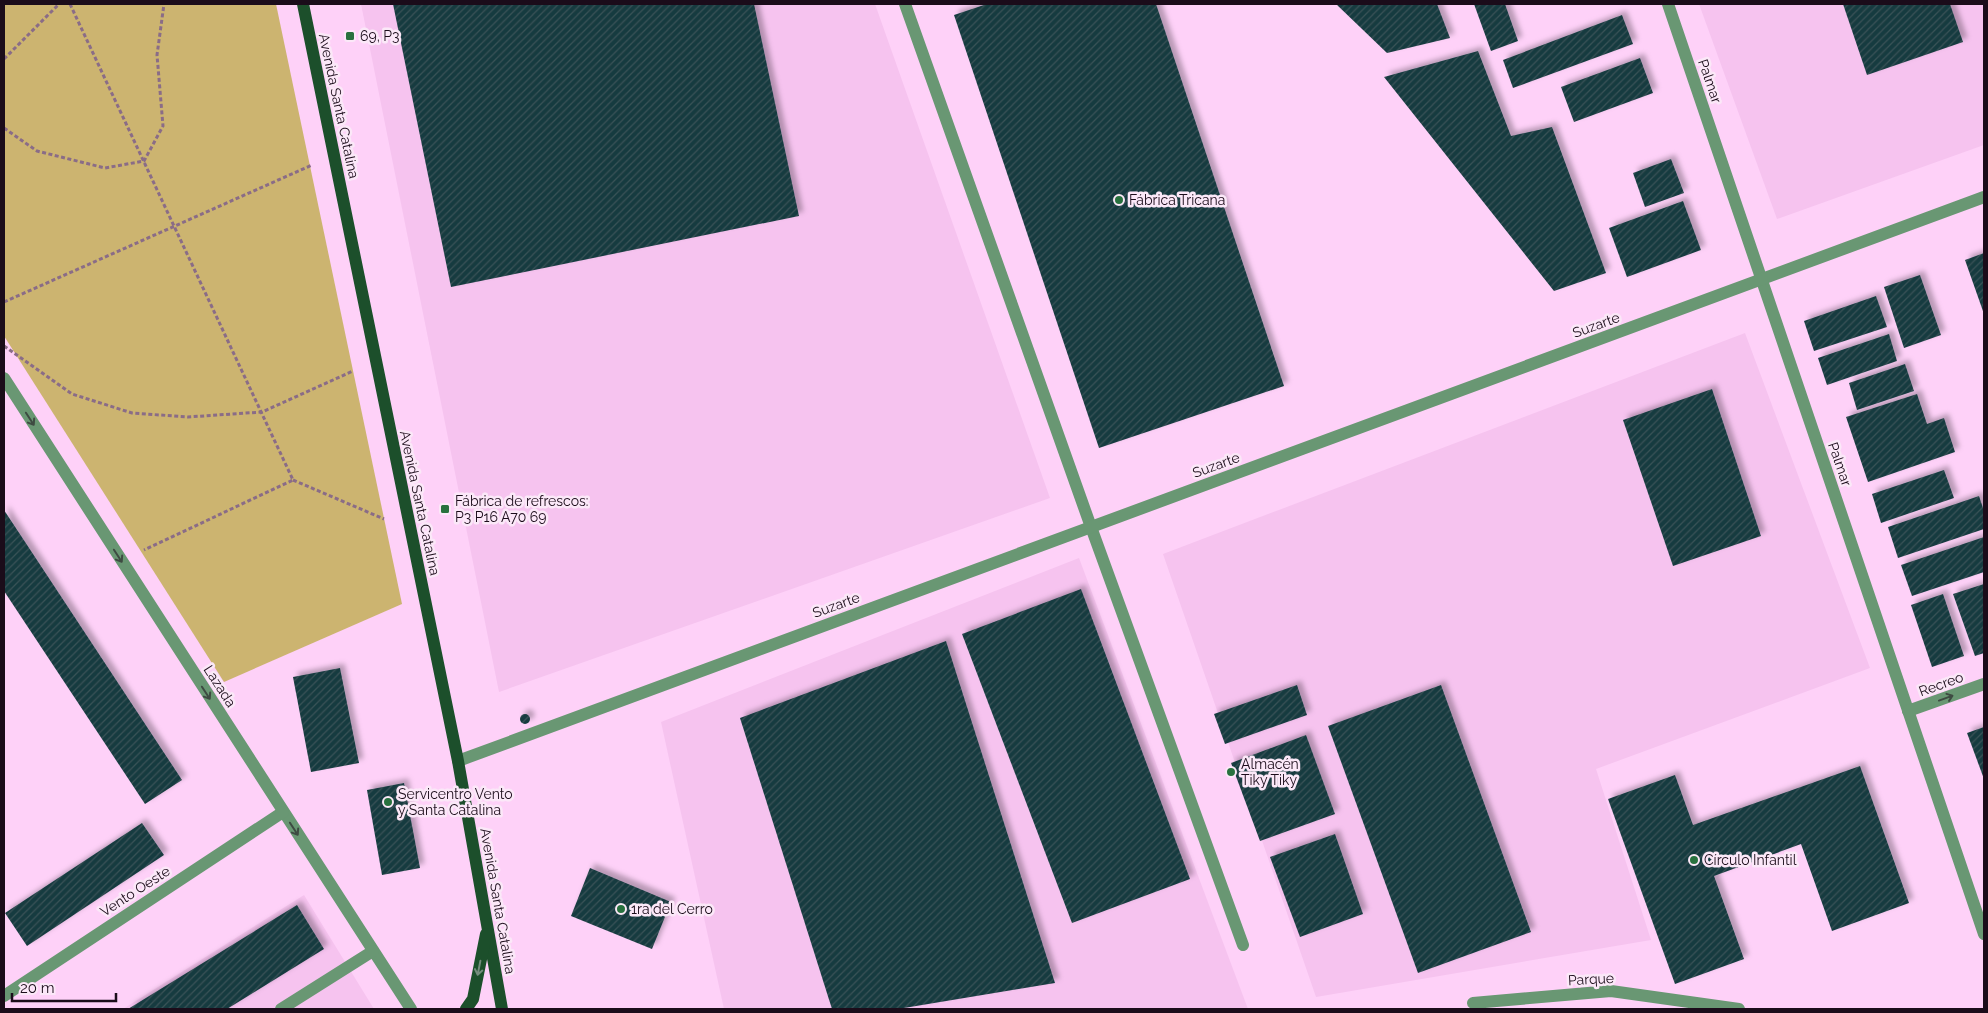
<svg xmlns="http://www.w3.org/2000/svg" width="1988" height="1013" font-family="Raleway,sans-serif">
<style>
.built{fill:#f6c3ef}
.park{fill:#ccb470}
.building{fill:url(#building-hatch);filter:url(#shadow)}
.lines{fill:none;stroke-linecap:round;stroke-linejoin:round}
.path{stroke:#8a6c87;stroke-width:3;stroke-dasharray:4 2.5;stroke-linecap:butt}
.minor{stroke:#699773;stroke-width:12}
.major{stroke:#1c4f2b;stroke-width:12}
.oneway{stroke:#3e4b42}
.oneway2{stroke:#758c7d}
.poi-dot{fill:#28713e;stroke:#fbe8f8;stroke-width:2}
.labels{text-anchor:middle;stroke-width:5;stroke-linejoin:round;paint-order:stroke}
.poi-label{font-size:14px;fill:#1b0c1a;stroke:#fbe8f8;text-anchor:start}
.street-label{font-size:14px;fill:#1b0c1a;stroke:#fbe8f8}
</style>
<defs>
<pattern id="building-hatch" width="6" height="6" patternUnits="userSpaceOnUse" patternTransform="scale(1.25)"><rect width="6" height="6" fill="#183a3f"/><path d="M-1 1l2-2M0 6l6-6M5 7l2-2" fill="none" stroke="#395358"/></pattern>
<filter id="shadow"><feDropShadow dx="4.5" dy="-4.5" stdDeviation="2.5" flood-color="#0004"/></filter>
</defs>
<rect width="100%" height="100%" fill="#fed1f8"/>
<g class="built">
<path d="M361,4H875L1050,498L499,692Z"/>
<path d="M1699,4H1984V145L1777,219Z"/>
<path d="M1745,333L1870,668L1596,769L1651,940L1316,997L1163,554Z"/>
<path d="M1079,558L1248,1009H724L661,722Z"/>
<path d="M304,895L374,1009H123Z"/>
</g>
<path class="park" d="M4,4H276L402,604L224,682L4,336Z"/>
<g class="building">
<path d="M393,4H754L799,216L451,287Z"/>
<path d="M987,4H1156L1284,386L1099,448L954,15Z"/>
<path d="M1336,4H1437L1450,38L1387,53Z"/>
<path d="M1474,4H1505L1518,41L1491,51Z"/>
<path d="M1843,4H1950L1963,42L1867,75Z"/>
<path d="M1622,15L1633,44L1513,88L1503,60Z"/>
<path d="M1478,51L1511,136L1552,127L1606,273L1554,291L1384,77Z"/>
<path d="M1640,58L1653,93L1574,122L1561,87Z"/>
<path d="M1671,159L1684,193L1645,207L1633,173Z"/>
<path d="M1683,201L1701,250L1627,277L1609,228Z"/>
<path d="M1984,253V314L1965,260Z"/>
<path d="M1920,275L1941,335L1904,348L1884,287Z"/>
<path d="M1876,296L1887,327L1814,351L1804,321Z"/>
<path d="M1889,334L1897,361L1827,385L1818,358Z"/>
<path d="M1905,364L1914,391L1857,410L1849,383Z"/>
<path d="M1712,389L1761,536L1673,566L1623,420Z"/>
<path d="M1917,394L1927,424L1944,418L1955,452L1868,482L1846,417Z"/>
<path d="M1944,470L1954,498L1881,523L1872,494Z"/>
<path d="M1979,496L1984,511V529L1898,558L1888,527Z"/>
<path d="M4,510L182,780L145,804L4,591Z"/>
<path d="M1984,537V572L1912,596L1901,565Z"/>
<path d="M1984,584V653L1975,656L1953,594Z"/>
<path d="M1081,589L1190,879L1072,923L962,634Z"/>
<path d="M1943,594L1964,656L1932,667L1911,605Z"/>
<path d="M946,641L1055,983L898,1009H832L740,718Z"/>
<path d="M340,668L359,763L311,772L293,677Z"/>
<path d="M1297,685L1307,715L1225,744L1214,714Z"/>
<path d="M1441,685L1531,932L1418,973L1328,726Z"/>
<circle cx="525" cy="719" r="5"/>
<path d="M1984,727V779L1967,733Z"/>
<path d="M1306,735L1335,814L1260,841L1231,763Z"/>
<path d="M1860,766L1909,903L1832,931L1801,844L1714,876L1744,959L1675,984L1608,799L1675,775L1693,825Z"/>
<path d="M404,783L420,868L382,875L367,790Z"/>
<path d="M142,823L164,855L27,946L5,913Z"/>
<path d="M1335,834L1363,914L1300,937L1270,857Z"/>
<path d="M590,868L671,902L652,949L571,916Z"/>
<path d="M297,905L324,949L227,1009H128Z"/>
</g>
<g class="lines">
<g class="path">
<path d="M70,4L293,480L144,550"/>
<path d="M4,59L59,4"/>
<path d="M4,128L37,151L105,168L144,161L163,126L157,55L164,4"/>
<path d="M4,302L312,165"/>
<path d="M4,346L72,394L132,413L188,417L262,412L353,371"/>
<path d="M293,480L384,519"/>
</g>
<g class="minor">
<path d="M905,4L1091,527L1243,945"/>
<path d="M1668,4L1984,934"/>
<path d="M4,378L411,1009"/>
<path d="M1908,711L1984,684"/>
<path d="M458,761L1984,197"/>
<path d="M4,996L283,812"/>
<path d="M1473,1003L1611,991L1739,1009"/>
<path d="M281,1009L373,951"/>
</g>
<g class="major">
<path d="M303,4L458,761L502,1009"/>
<path d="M466,1009L473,999L486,934"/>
</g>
</g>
<defs><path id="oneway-shaft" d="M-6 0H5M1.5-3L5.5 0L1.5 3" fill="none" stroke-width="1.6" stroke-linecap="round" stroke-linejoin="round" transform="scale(1.25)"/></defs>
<g class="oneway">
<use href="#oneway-shaft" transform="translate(30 419) rotate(57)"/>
<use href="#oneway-shaft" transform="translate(118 556) rotate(57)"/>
<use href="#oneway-shaft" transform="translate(206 693) rotate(57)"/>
<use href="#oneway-shaft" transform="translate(1946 698) rotate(-20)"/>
<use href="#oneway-shaft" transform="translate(294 829) rotate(57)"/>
</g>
<use class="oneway2" href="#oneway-shaft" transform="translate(479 968) rotate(101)"/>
<g class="poi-dot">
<rect x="345" y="31" width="10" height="10" rx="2.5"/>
<circle cx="1119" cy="200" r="5"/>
<rect x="440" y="504" width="10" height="10" rx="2.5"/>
<circle cx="1231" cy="772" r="5"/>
<circle cx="388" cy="802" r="5"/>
<circle cx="1694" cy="860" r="5"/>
<circle cx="621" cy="909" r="5"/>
</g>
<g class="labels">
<g class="poi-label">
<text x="360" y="41">69, P3</text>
<text x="1129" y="205">Fábrica Tricana</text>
<text x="455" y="506">Fábrica de refrescos:<tspan x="455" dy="16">P3 P16 A70 69</tspan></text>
<text x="1241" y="769">Almacén<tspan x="1241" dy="16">Tiky Tiky</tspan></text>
<text x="398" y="799">Servicentro Vento<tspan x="398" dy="16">y Santa Catalina</tspan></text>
<text x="1704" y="865">Círculo Infantil</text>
<text x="631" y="914">1ra del Cerro</text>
</g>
<g class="street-label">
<text transform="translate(1710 81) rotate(71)" y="5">Palmar</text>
<text transform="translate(339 106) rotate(78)" y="5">Avenida Santa Catalina</text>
<text transform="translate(1596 325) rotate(-20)" y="5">Suzarte</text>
<text transform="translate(1840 464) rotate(71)" y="5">Palmar</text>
<text transform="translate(1216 465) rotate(-20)" y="5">Suzarte</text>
<text transform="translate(420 503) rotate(78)" y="5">Avenida Santa Catalina</text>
<text transform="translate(836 605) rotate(-20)" y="5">Suzarte</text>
<text transform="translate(1941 684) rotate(-20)" y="5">Recreo</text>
<text transform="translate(220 686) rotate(57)" y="5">Lazada</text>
<text transform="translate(135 891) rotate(-33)" y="5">Vento Oeste</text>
<text transform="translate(498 901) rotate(80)" y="5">Avenida Santa Catalina</text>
<text transform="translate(1591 979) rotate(-3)" y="5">Parque</text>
</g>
</g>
<rect width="1988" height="1013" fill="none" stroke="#1b0c1a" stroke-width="10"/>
<path d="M12 993v8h104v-8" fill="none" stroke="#1b0c1a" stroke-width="2.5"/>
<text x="20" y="993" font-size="15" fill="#1b0c1a" stroke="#fbe8f8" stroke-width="4" paint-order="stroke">20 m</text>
</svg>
